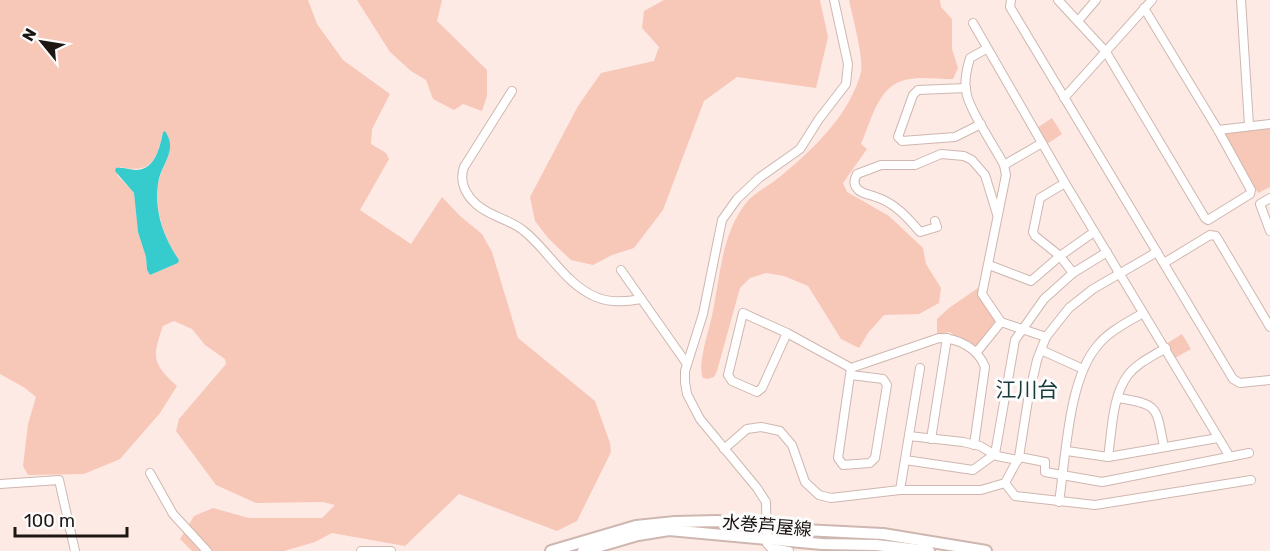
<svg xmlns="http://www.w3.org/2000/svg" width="1270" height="551" font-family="Rubik,'Noto Sans JP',sans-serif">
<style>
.green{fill:#f7c7b8;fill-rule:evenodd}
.water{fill:#36ccce}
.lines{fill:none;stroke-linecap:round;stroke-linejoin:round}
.minor-casing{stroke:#ceb7b0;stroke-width:10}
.major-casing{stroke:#ceb7b0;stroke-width:14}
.minor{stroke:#fff;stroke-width:8}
.major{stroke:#fff;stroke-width:10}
.labels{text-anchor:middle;stroke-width:6;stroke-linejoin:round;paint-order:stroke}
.street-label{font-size:18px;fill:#1e1613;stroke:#fcfcfc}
.quarter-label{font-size:21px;fill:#183a3b;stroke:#fcfcfc}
</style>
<rect width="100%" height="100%" fill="#feeae4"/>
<g class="green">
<path d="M0,0H308L317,24L343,60L390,94L372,129L371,144L386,153L389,159L360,210L411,244L442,197L460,216L482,234L492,252L518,338L595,401L610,443L611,452L577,521L557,531L459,494L405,546L332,533L315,542L284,551H192L180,539L194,516L213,508L249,518H322L335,505L323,502L256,503L216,485L176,431L179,419L226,364L225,359L205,345L192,329L174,321L163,326C152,357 152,364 177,386L160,413L120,459L84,474L28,475L23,466L28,424L36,397L25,388L0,374ZM165,131C178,152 160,166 158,185C155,213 164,237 179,260L178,263L150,275L147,270L146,257L138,232L134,193L117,175L120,167C152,174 156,161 163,132Z"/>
<path d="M357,0H442L437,21L487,70V96L482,111L463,104L454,110L433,99L426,80L411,71L390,52Z"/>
<path d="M664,0H820L828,37L816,88L737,77L704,101L663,210L634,248L612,255L593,265L571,260L548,238L535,221L530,197L578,106L601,73L654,61L659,47L642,28L644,11Z"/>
<path d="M849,0H940L941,7L952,19V49L958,68L953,79C938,79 919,76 905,80C878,86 871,121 861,144L867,149L843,183L847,192L889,216L923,248L926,264L941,288L939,303L919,314L884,315L868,333L859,348L841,339L808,286L784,276L766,273L750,278L740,288L717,371L714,377L708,379L703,378C697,365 709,330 712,316C720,278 721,235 746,203C755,192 771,185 782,175C814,149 850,114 861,72C864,58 852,15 849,0Z"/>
<path d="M1052,118L1062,134L1047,144L1037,128Z"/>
<path d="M1270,128V187L1258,193L1224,137L1227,131Z"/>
<path d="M981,286L980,295L995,321L977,346L974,347L949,332L937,335V319L949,308Z"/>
<path d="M1182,334L1191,349L1175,358L1166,344Z"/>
</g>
<path class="water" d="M165,131C179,151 160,165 158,184C154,212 164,238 179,260L178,263L150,275L147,270L146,257L138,232L134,193L115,171L116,168C123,167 129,170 136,170C155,170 160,147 163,132Z"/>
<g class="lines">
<defs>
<g id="minor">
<path d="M1011,0L1010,7L1233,379L1240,383L1270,380"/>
<path d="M1058,0L1106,52L1205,218L1208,220L1250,194L1251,190L1218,130L1144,8"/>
<path d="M1241,0L1249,125"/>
<path d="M1078,21L1096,0"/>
<path d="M973,23L1065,183L1230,457"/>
<path d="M986,49L970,58C967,68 964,79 966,90C967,107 995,147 1004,165L1006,175L982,294L1001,322L1046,337"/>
<path d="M966,88L918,90L913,95L898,137L902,141L955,137L981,124"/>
<path d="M512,91L464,167C459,181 465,194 476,204C490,217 510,219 524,231C549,251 565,284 596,297C610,303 626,302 641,299"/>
<path d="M1064,98L1152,0"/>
<path d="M1218,130L1270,124"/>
<path d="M1004,165L1042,143"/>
<path d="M1065,183L1040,198L1033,232L1035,236L1060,256L1073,273"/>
<path d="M1270,198L1260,204L1270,231"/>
<path d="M935,221L937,227L920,232C908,218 895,203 876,197C869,194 860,194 856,187C853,182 855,178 857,174L881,165H915L941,154L964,156L972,160L985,175L997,214"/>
<path d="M1164,263L1210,235L1216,236L1270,327"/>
<path d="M989,265L1031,281L1060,256L1094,232"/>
<path d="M621,270L687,364"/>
<path d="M787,333L762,388L757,392L732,381L728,375L743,313L787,333L851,368L939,338C958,338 978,348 985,367L974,445"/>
<path d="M1041,350L1083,369"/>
<path d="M976,353L1001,322"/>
<path d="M851,375L883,379L887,385L875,458L870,463L843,465L838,458L851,368"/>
<path d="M1118,398C1160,404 1156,408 1164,447"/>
<path d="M909,436L963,442L980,446L997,456L1018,460"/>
<path d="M931,439L947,338"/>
<path d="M724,449L747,429L761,427L780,431L792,445L805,482L819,495L831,498L900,490H981L1005,483L1019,457L1028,400L1037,360L1046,337L1069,308L1093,289L1157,252"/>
<path d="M1067,451L1108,457L1218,438"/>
<path d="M1019,457L1045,462V472L1102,482L1249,453"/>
<path d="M1108,457C1112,431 1112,396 1128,375C1137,363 1153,356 1166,348"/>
<path d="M905,460L973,470L995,454L1015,340L1044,299L1073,273L1107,252"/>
<path d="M150,473L173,514L207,551"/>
<path d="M1005,483L1015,496L1095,505L1251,480"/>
<path d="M0,484L59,480L75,551"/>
<path d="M900,490L920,368"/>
<path d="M1059,502C1066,457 1068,379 1098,345C1109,331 1128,322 1143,313"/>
<path d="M361,551H391"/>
<path d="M789,551L771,548L767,544L766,502L757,488L700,419L687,394L685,382V371L703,314L722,220L737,199L759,178L800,149L819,119L846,84L848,64L834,0"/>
</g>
<g id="major">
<path d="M551,551L636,526L675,522L717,521L764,528L883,534L986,551"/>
<path d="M583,551L638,535L669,530L822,544L876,545L929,551"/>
</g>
</defs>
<use href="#minor" class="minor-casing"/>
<use href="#major" class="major-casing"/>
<use href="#minor" class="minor"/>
<use href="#major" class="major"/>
</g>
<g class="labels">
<g class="street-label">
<text transform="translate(767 526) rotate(5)" y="6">水巻芦屋線</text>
</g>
<g class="quarter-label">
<text x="1027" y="397">江川台</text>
</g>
</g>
<g transform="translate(42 42) rotate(300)" stroke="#fcfcfc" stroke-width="4.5" paint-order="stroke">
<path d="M0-4.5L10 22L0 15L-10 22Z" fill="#1e1613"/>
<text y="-9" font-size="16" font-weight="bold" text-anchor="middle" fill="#1e1613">N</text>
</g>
<path d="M15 527v9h112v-9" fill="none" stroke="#1e1613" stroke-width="3"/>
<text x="24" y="527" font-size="18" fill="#1e1613" stroke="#fcfcfc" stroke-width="4.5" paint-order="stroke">100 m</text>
</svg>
